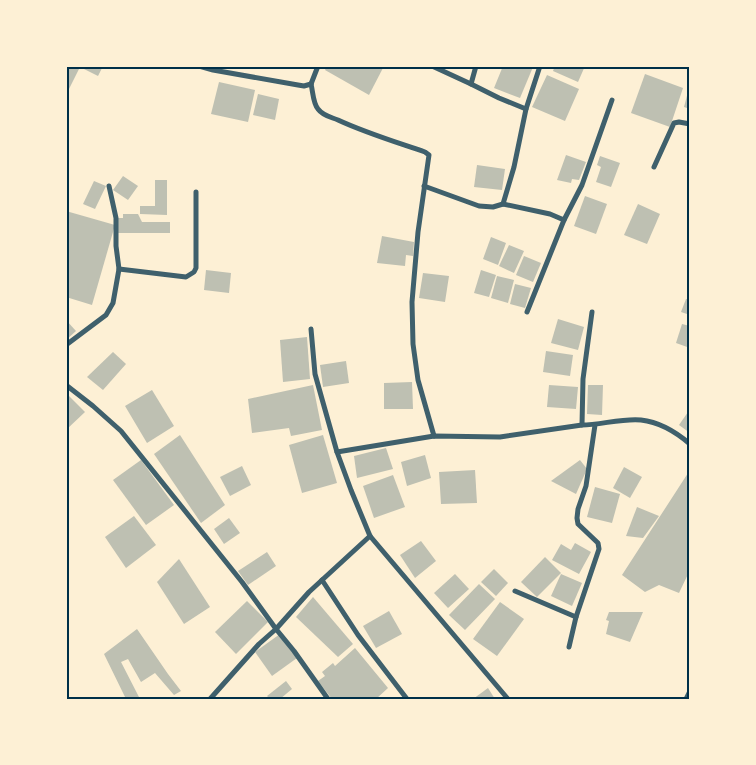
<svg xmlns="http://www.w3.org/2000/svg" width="756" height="765" font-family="Raleway,sans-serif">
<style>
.building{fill:#bec0b2}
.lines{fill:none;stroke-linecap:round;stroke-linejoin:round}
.minor{stroke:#3f606c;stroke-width:5}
.neatline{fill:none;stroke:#003049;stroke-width:2}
</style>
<rect width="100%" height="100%" fill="#fdf0d5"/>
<g class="building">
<path d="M66,66H103L98,76L80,67L69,89L66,88Z"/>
<path d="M327,66H384L369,95L325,70Z"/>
<path d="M503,66L533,67L520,98L494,88Z"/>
<path d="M555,66H585L578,82L553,71Z"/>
<path d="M645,74L683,88L670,127L631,113Z"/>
<path d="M547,75L579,89L565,121L532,107Z"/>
<path d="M219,82L255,90L248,122L211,114Z"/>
<path d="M689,88H690V109L684,107Z"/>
<path d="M258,94L279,99L275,120L253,115Z"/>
<path d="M566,155L586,162L579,180L572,179L571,183L557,180Z"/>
<path d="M600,156L620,163L611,187L596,182L601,167L597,165Z"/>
<path d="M477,165L505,169L502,190L474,187Z"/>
<path d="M123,176L138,186L128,200L113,190Z"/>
<path d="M155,180H167V215L140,214V206H155Z"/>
<path d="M94,181L106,186L95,209L83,204Z"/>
<path d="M585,196L607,204L596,234L574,226Z"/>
<path d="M638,204L660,214L647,244L624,235Z"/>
<path d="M66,211L115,225L92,305L66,297Z"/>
<path d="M123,214H138L142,222H170V233H118V218H123Z"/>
<path d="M382,236L414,242L413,256L406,255L405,266L377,263Z"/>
<path d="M491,237L506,243L498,265L483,259Z"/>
<path d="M509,245L524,251L514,273L499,266Z"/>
<path d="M524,256L541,263L533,282L516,275Z"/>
<path d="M206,270L231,273L229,293L204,290Z"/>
<path d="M481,270L496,275L489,297L474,293Z"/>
<path d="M423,273L449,276L445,302L419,298Z"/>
<path d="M497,276L514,280L508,303L491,298Z"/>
<path d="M515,284L531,288L525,308L510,304Z"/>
<path d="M686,299L690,300V315L681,312Z"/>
<path d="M558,319L584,327L578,350L551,343Z"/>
<path d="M66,320L76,331L66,340Z"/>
<path d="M682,324L690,326V348L676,343Z"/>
<path d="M307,337L310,379L283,382L280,340Z"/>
<path d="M546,351L573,355L570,376L543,372Z"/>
<path d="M113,352L126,364L103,390L87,377Z"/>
<path d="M346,361L349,383L323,387L320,365Z"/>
<path d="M412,382L413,409H384V383Z"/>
<path d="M313,385L322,430L291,436L289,428L252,433L248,399Z"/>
<path d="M549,385L578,387L576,409L547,407Z"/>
<path d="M588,385H603L602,415L587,414Z"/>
<path d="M152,390L174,426L147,443L125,406Z"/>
<path d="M66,393L85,412L66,430Z"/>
<path d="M688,412L690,413V433L679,425Z"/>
<path d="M180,435L225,505L201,523L154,454Z"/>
<path d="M323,435L337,483L302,493L289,445Z"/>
<path d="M386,448L393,469L357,478L354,456Z"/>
<path d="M425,455L431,478L407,486L401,462Z"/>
<path d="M141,460L174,505L146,525L113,480Z"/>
<path d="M580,460L587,469L576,494L551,481Z"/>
<path d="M242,466L251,485L230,496L220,477Z"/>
<path d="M624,467L642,477L630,498L613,488Z"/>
<path d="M475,470L477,503L441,504L439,472Z"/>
<path d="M690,470V570L679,593L659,585L645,592L622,575Z"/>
<path d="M393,475L405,507L374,518L363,486Z"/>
<path d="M595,487L620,494L612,523L587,517Z"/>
<path d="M637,507L659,516L643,538L626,536Z"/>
<path d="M134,516L156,545L126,568L105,537Z"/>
<path d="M229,518L240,533L224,544L214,529Z"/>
<path d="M421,541L436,561L415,578L400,555Z"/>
<path d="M575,543L591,552L579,574L552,560L561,544L571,550Z"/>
<path d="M267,552L276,566L248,585L238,571Z"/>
<path d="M545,557L561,573L537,597L521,582Z"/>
<path d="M179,559L210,607L184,624L157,582Z"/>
<path d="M494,569L508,583L496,596L481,582Z"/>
<path d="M455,574L469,589L448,608L434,593Z"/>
<path d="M561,574L582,583L572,606L551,596Z"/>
<path d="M479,584L495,599L465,630L449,615Z"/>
<path d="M313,597L353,644L338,657L296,617Z"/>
<path d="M247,601L268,622L236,654L215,632Z"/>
<path d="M500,602L524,619L497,656L473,639Z"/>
<path d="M389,611L402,634L376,648L363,626Z"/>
<path d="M609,612H643L630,642L606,634L609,621L606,620Z"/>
<path d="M137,629L168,674L181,691L174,695L155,673L141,682L128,659L121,662L140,699H126L104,654Z"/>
<path d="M280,634L297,658L272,676L255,652Z"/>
<path d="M355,648L388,688L376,699H332L318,681L325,676L322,672L333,663L335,666Z"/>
<path d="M286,681L292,689L280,699H270L267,696Z"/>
<path d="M488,688L495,699H473Z"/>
</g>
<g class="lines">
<g class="minor">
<path d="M199,66L213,70L298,85L304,86L311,84"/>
<path d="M432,66L471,84"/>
<path d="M311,84C313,92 313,103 318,109C323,116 331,117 338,120C366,133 396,142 425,152L429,155L418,232L412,302L413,344L418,380L434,436"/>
<path d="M311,84L318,66"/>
<path d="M526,109L540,66"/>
<path d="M654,167L674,123L679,122L690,124"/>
<path d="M424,186L479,206L493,207L503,204L514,167L526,109L499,98L471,84L476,66"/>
<path d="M503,204L550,214L564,220L527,312"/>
<path d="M564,220L582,185L612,100"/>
<path d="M119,269L186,277L194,272L196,268V192"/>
<path d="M311,329L315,374L322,399L337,452L351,490L370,536L508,699"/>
<path d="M66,345L106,315L113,303L119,269L116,246V218L109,186"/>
<path d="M66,385L93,406L121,431L242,582L276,629L294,651L328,699"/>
<path d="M582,425L583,379L592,312"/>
<path d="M337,452L434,436L500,437L582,425C600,425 623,418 641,420C659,422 676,432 690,444"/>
<path d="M322,580L358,635L407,699"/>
<path d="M515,591L576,617"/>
<path d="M569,647L576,617L599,549L598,543L578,524L577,518L578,509L586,486L595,425"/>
<path d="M210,699L259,644L276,629L309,592L370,536"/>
<path d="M686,699L690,691"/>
</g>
</g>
<rect width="756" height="765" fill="none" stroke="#fdf0d5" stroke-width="135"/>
<rect x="68" y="68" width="620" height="630" class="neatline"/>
</svg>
